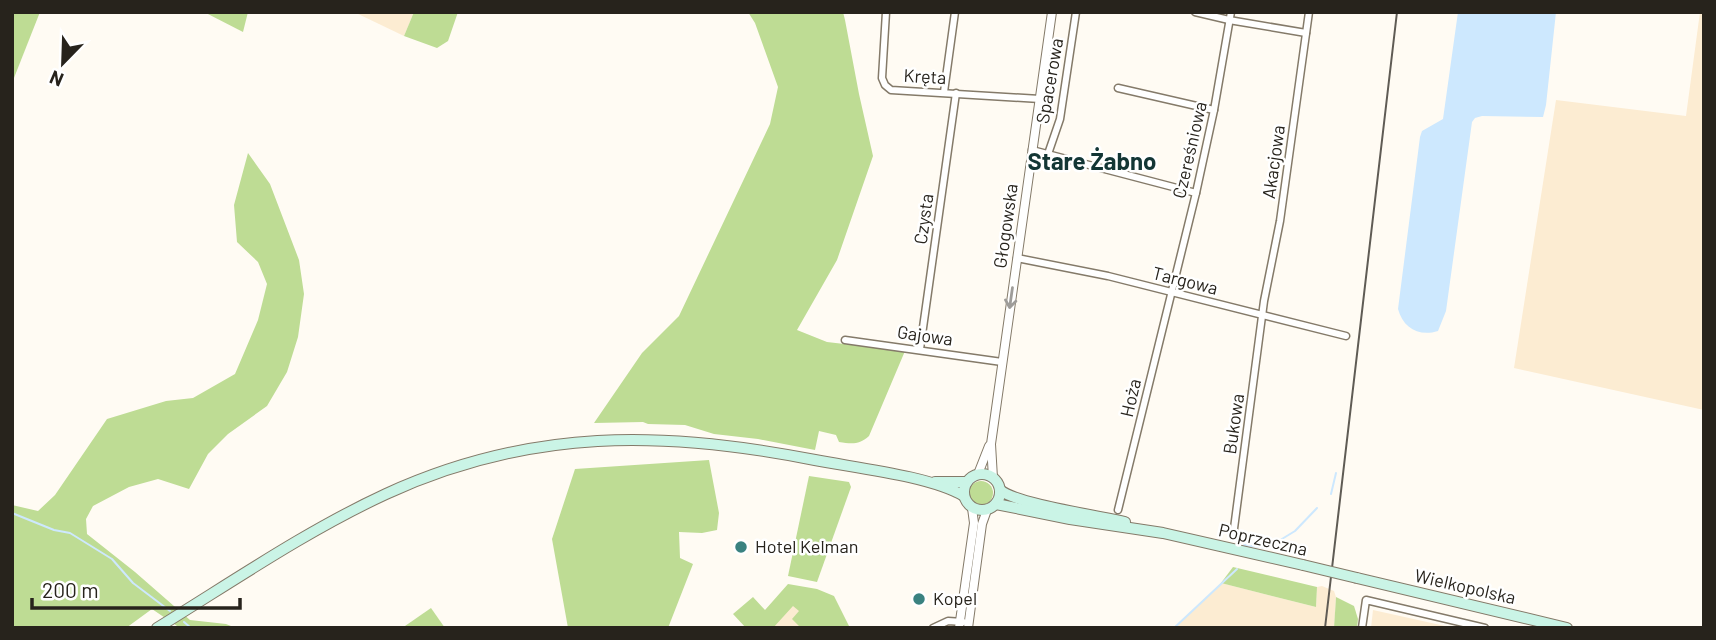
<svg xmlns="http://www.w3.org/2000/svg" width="1716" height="640" font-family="Barlow,sans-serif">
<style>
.built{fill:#fcecd2}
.green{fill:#bedc94}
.water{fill:#cde8fe}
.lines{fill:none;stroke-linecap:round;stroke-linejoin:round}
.stream{stroke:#cde8fe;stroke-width:2}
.minor-casing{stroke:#847a69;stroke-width:9}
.tertiary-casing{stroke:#847a69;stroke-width:10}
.secondary-casing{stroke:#847a69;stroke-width:12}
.minor{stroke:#fff;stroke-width:6}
.tertiary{stroke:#fff;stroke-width:8}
.secondary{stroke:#caf4e6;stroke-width:10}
.rail{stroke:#5f5b54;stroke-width:2}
.secondary-bridge-casing{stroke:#847a69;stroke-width:12;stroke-linecap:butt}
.secondary-bridge{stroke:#caf4e6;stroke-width:10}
.oneway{stroke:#9e9c99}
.poi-dot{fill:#3a8280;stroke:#fff;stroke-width:2.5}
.labels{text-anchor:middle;stroke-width:5;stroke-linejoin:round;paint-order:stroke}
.street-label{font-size:18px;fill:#27231c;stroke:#fff}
.poi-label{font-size:18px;fill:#27231c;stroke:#fff;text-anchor:start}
.district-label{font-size:24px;font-weight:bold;fill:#133635;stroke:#fff}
</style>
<rect width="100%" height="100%" fill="#fffbf3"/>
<g class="built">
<path d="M354,12H414L404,36Z"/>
<path d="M1700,12H1704V410L1514,368L1556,100L1686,116Z"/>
<path d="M1221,583L1316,607L1317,587L1322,586L1334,591L1336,597L1334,628H1175Z"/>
<path d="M788,594L822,628H758Z"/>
<path d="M1373,610L1454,628H1371Z"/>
</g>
<g class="green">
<path d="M12,12H40L12,83Z"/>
<path d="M204,12H248L243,32Z"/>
<path d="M414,12H458L448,41L437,48L404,36Z"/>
<path d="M748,12H843L845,20L859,94L873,156L837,260L797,330L827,342L905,351L869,436C859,445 852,444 839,442L836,435L819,431L815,450L758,439L714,434L685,425L648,424L643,422L594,423L642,353L679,316L770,124L778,87L755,23Z"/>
<path d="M248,153L270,184L299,260L304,294L298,337L287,372L267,406L228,434L208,454L189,489L158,479L129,487L93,506L86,519L87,534L135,572L190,620L226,624L236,628H180L152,609L126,628H12V505L38,511L55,495L107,419L166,401L193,398L235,374L258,320L267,284L258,262L237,242L234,205Z"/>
<path d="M709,460L719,513L717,530L702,533L679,532L680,558L693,564L668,628H568L552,539L575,469Z"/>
<path d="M809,476L849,482L851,487L817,582L788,576Z"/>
<circle cx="981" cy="493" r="12"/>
<path d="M1233,567L1317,587L1316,607L1221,583Z"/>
<path d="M788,584L817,589L834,596L850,628H801L792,619L799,611L793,606L773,628H746L733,614L753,597L765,610Z"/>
<path d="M1336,597L1354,606L1358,619L1357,628H1334Z"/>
<path d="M431,608L445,628H404L405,626Z"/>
</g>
<path class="water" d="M1458,12H1556L1546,105L1543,117L1482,116L1475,118L1472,122L1446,311L1438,331C1419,337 1403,328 1398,309L1420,137L1422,131L1443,119Z"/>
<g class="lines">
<g class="stream">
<path d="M1331,494L1336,473"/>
<path d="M12,513L54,530L70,533L112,559L133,583L170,611"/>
<path d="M1277,542L1295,531L1317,508"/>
<path d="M1244,545L1268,548"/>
<path d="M184,622L191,628"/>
<path d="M1174,628L1237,569"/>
</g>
<defs>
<g id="minor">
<path d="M886,12L882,78L885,85L891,90L1040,99"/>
<path d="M1195,12L1229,20L1306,33"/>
<path d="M1118,88L1214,110"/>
<path d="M944,92L955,12"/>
<path d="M1032,150L1196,193"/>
<path d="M1048,154L1060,119L1076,12"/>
<path d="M1017,258L1108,276L1346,336"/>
<path d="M845,340L1002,362"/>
<path d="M920,349L956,93"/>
<path d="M1118,510L1196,193L1214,110L1231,12"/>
<path d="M1233,536L1264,301L1280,221L1309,12"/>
<path d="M933,628L948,621L963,622"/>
<path d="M1362,628L1366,600L1485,628"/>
</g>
<g id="tertiary">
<path d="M978,474L989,446"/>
<path d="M993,478L991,444L1052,12"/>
<path d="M959,628L974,523L972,508"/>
<path d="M968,628L982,524L987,510"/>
</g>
<g id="secondary">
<circle cx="982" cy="492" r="18"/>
<path d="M935,482H967"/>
<path d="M1000,490C1017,504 1099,516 1125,522"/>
<path d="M996,504L1070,519L1163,533L1303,565"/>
<path d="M1357,578L1567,628"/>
<path d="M157,628C232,582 306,531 386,494C530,428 663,430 815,460C856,468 930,476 964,496"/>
</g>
</defs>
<use href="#minor" class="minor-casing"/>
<use href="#tertiary" class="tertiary-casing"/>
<use href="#secondary" class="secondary-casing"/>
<use href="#minor" class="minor"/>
<use href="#tertiary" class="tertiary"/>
<use href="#secondary" class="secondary"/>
<path class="rail" d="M1325,628L1397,12"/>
<defs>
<path id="secondary-bridge" d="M1303,565L1357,578"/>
</defs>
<use href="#secondary-bridge" class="secondary-bridge-casing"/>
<use href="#secondary-bridge" class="secondary-bridge"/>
</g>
<defs><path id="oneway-shaft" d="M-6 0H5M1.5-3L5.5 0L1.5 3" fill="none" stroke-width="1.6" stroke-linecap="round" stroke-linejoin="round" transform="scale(1.75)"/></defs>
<use class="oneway" href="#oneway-shaft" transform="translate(1011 298) rotate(98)"/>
<g class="poi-dot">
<circle cx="741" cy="547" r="7"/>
<circle cx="919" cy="599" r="7"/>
</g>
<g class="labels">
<g class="street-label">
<text transform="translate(925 77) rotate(3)" y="6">Kręta</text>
<text transform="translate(1050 81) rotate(-80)" y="6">Spacerowa</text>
<text transform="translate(1190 150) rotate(-77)" y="6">Czereśniowa</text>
<text transform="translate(1274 162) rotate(-82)" y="6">Akacjowa</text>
<text transform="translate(924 219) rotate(-82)" y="6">Czysta</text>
<text transform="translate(1006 226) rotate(-82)" y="6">Głogowska</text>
<text transform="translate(1185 281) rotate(14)" y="6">Targowa</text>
<text transform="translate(925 336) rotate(8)" y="6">Gajowa</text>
<text transform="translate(1131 398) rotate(-77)" y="6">Hoża</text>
<text transform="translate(1234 424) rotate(-82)" y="6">Bukowa</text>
<text transform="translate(1263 540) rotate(13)" y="6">Poprzeczna</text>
<text transform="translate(1465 587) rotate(13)" y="6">Wielkopolska</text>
</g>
<g class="poi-label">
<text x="755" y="553">Hotel Kelman</text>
<text x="933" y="605">Kopel</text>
</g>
<g class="district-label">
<text x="1092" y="170">Stare Żabno</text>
</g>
</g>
<rect width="1716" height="640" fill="none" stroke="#27231c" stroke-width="28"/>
<g transform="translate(63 63) rotate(203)" stroke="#ffffff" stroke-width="5" paint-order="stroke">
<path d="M0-5L12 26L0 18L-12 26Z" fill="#27231c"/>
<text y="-10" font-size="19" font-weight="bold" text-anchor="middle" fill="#27231c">N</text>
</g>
<path d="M32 598v10h208v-10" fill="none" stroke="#27231c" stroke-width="3.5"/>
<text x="42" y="598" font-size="21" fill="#27231c" stroke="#ffffff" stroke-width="5" paint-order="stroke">200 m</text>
</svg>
